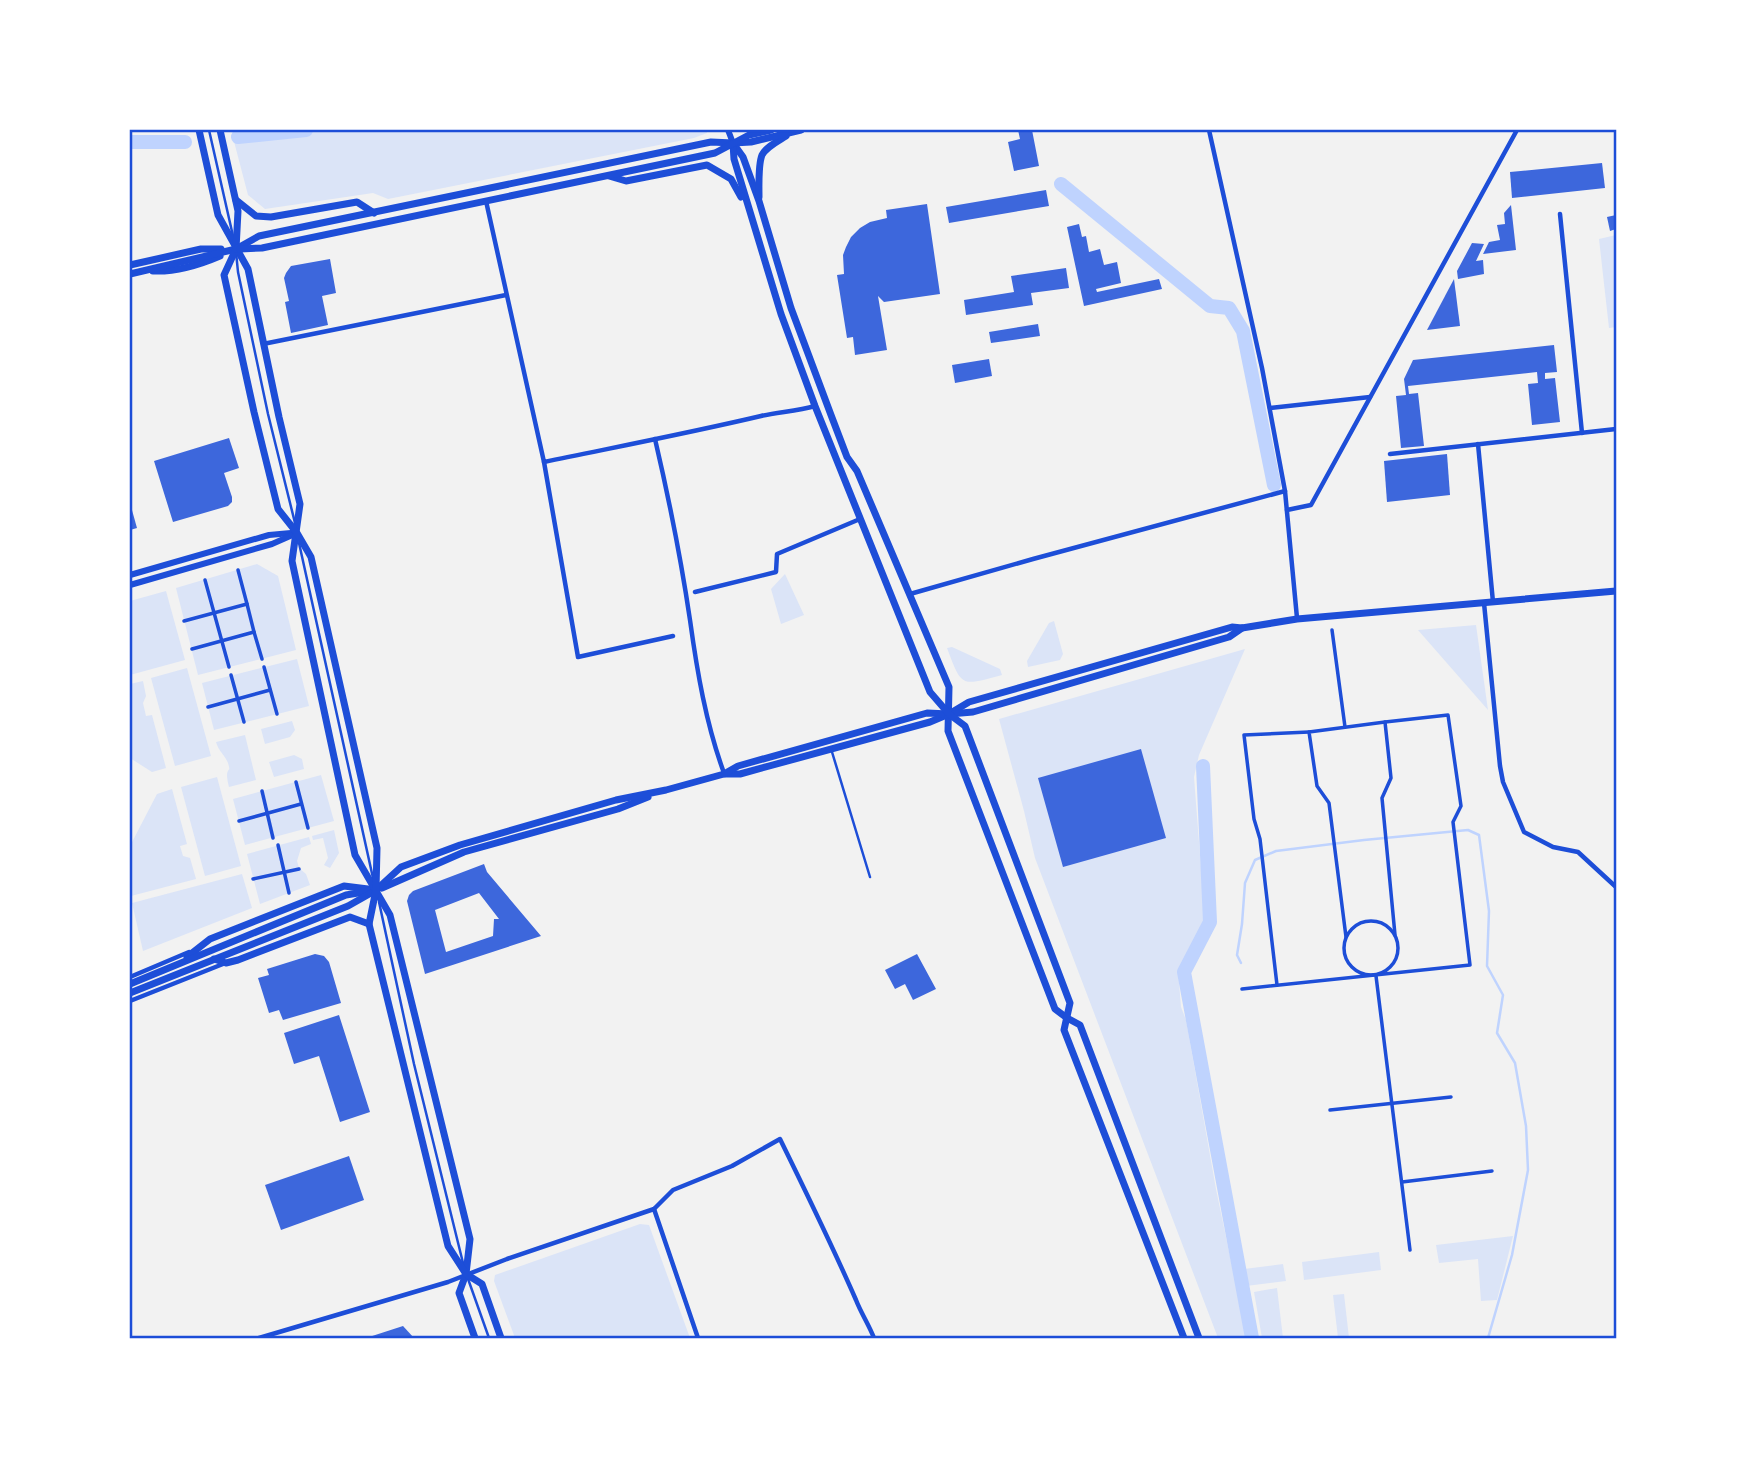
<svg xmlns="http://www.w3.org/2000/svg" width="1746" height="1468" font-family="'Asap Condensed',sans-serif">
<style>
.green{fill:#dbe4f7}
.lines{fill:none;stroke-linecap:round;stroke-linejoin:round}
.stream{stroke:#bfd3fe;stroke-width:2.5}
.river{stroke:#bfd3fe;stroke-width:14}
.building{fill:#3d67dc;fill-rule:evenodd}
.service{stroke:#1d4ed8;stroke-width:2.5}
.pedestrian{stroke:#1d4ed8;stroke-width:3.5}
.minor{stroke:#1d4ed8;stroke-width:4.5}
.tertiary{stroke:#1d4ed8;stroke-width:6}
.secondary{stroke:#1d4ed8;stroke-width:7}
.primary{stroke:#1d4ed8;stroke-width:7}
.neatline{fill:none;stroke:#1d4ed8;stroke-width:2.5}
</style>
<rect width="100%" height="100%" fill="#f2f2f2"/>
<g class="green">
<path d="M231,130H707V133L694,138L388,199L373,193L265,209L248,195Z"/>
<path d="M1616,235V327L1609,328L1599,239Z"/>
<path d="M257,564L278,576L296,650L198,675L176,588Z"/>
<path d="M785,574L804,615L781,624L771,589Z"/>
<path d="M166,591L185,660L130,675V601Z"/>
<path d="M1054,621L1063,654L1060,660L1028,667L1027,661L1049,623Z"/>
<path d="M1476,625L1488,710L1418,630Z"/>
<path d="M952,647L1000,669L1002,675C961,686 962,688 947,648Z"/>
<path d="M1245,649L1199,755L1194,777L1205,921L1178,970L1181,1007L1186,1020L1216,1189L1247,1338H1218L1035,858L1024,811L999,719Z"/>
<path d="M297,659L309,706L214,730L202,683Z"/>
<path d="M187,668L211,756L175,766L151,678Z"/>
<path d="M143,681L146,696L143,703L146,716L152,715L166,768L152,772L130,758V684Z"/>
<path d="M292,721L295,730L290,737L265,744L261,729Z"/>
<path d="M245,735L256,780L229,787C228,784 227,778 227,775C228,766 231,773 228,763C225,755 219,752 216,742Z"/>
<path d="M294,755L302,759L304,769L274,777L269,762Z"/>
<path d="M321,775L334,821L245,845L233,799Z"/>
<path d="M217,777L241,866L205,876L181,787Z"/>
<path d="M172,789L187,844L180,846L183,856L190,858L196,879L131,896L130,890V846L157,794Z"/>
<path d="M334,830L339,853L330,868L324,865L328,858L323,838L313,840L312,836Z"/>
<path d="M309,837L311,844L301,848L297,861L299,868L306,874L310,885L260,904L247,854Z"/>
<path d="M242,874L252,908L143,951L132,903Z"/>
<path d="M640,1224L649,1225L690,1338H515L494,1281L495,1275Z"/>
<path d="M1513,1236L1497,1300L1481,1301L1478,1259L1439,1263L1436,1245Z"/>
<path d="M1379,1252L1381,1270L1304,1280L1302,1262Z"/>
<path d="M1283,1264L1286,1281L1246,1286L1244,1269Z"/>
<path d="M1277,1288L1283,1338H1262L1254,1292Z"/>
<path d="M1344,1294L1349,1338H1338L1333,1295Z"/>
</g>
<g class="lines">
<path class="stream" d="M1241,963L1237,955L1242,924L1245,883L1255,860L1276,851L1364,840L1468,830L1479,835L1489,911L1487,966L1503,995L1497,1033L1515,1063L1526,1126L1528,1170L1512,1255L1488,1338"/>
<g class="river">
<path d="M238,137L306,130"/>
<path d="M130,142H185"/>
<path d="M1061,184L1210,306L1229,308L1243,331L1274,485"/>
<path d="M1203,766L1210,922L1184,972L1252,1338"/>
</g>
</g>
<g class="building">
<path d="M1018,130H1032L1039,166L1014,171L1008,142L1020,139Z"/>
<path d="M1602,163L1605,188L1512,198L1510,172Z"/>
<path d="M1046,190L1049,206L949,223L946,207Z"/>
<path d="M927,204L940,294L884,302L878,296L887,350L855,355L853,337L847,338L837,275L844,274L843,255L846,247L851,237L860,228L870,222L887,218L886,210Z"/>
<path d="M1511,205L1516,250L1483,254L1489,242L1500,240L1497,225L1505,224L1504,213Z"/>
<path d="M1616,215V229L1610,231L1607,217Z"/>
<path d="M1079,224L1082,237L1086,236L1089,252L1100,249L1104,265L1117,262L1121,283L1096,289L1097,292L1159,279L1162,289L1084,306L1067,227Z"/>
<path d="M1472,243L1484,244L1476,261L1483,260L1484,274L1458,279L1457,271Z"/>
<path d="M330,259L336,293L322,296L328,325L291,333L285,302L289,301L284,278L286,273L291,266Z"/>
<path d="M1066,268L1069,288L1031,293L1033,305L966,315L964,300L1014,292L1011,276Z"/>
<path d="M1454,279L1460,326L1427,330Z"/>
<path d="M1038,324L1040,336L991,343L989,332Z"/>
<path d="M1554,345L1557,372L1545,373V379L1555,378L1560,422L1532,425L1528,384L1538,383L1537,372L1408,386L1409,394L1418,393L1424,446L1401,448L1396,396L1406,395L1404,379L1413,360Z"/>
<path d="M989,359L992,376L955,383L952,365Z"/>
<path d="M229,438L239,468L224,473L232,497V502L228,506L173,522L154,461Z"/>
<path d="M1447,454L1450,495L1387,502L1384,461Z"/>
<path d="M130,503L137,528L130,530Z"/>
<path d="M1141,749L1166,838L1063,867L1038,778Z"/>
<path d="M484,864L487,872L541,936L425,974L407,901L409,895L413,891ZM479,893L499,919H494L493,936L446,952L435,910Z"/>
<path d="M315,954L324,956L329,962L341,1003L283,1020L279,1010L269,1013L258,978L269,975L267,969Z"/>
<path d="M917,954L936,989L913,1000L905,984L895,989L885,970Z"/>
<path d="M339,1015L370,1112L340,1122L319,1056L294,1064L284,1033Z"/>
<path d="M349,1156L364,1200L281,1230L265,1185Z"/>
<path d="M403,1326L414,1338H366Z"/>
</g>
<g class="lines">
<g class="service">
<path d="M209,130L233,236"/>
<path d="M236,252L238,272L268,414L295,523"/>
<path d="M299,543L373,878"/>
<path d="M832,752L870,877"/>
<path d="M379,902L414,1064L464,1267"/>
<path d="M467,1276L489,1338"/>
</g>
<g class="pedestrian">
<path d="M205,580L229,667"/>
<path d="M247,604L254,632"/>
<path d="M184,621L247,604L238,570"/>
<path d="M1332,630L1345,727"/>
<path d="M192,649L254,632L262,659"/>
<path d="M264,667L277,714"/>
<path d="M231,675L244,722"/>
<path d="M208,707L270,690"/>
<path d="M296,782L308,828"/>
<path d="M262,791L273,838"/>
<path d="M239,821L301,804"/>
<path d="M278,845L289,893"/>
<path d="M253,879L299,869"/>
<circle cx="1371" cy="948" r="27"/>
<path d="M1346,937L1329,803L1317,786L1309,732L1385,722L1391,778L1382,798L1395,935"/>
<path d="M1376,976L1410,1250"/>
<path d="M1277,985L1260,839L1254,819L1244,735L1309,732"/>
<path d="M1242,989L1470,965L1453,822L1461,806L1448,715L1385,722"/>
<path d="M1330,1110L1451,1097"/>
<path d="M1402,1182L1492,1171"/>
</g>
<g class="minor">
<path d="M1209,130L1262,368L1285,491L1297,618"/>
<path d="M486,201L544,462C616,447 689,433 761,416C779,412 797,411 815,406"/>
<path d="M1560,214L1582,433"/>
<path d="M263,344L506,295"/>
<path d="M1270,408L1370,397"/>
<path d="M655,439C669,499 681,559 690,620C697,671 706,724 724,773"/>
<path d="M1478,444L1493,602"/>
<path d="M1390,454L1616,429"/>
<path d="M544,462L578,657L673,636"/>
<path d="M1287,510L1311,505L1517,130"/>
<path d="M695,592L776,572L777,554L860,519"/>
<path d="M910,594L1033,559L1285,491"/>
<path d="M1484,603L1500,766L1503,782L1524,832L1553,847L1578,852L1616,887"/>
<path d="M130,977L189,952"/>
<path d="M130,1001L223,964"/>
<path d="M654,1209L698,1338"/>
<path d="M259,1338L448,1282L507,1259L654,1209L673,1190L732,1166L780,1139C806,1192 832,1245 856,1300C861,1313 869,1325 874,1338"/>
</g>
<g class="tertiary">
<path d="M728,130L733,143"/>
<path d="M130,575L269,535L291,533"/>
<path d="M130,585L272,544L297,533"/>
</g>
<g class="secondary">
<path d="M130,265L201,249H221"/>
<path d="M153,271C175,272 199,265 220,256"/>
<path d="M130,274L236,249"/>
<path d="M725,774H740L930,722L949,714L969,702L1232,627L1242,628L1297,619L1616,591"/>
<path d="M382,888L464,852L618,809L648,797"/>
<path d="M187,957L210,939L344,886L368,889"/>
<path d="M130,984L346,895L376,890L401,867L460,845L616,800L666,790L724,774L738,766L927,713L949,714L973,712L1229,637L1242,628"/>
<path d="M130,993L348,906L371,893"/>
</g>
<g class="primary">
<path d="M199,130L218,215L248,269L279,417L300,504L292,561L355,855L390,915L470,1239L466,1274L459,1293L475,1338"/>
<path d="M220,130L238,211L236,249L224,275L254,412L278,509L297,533L311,557L377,848L376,890L369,924L448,1246L466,1274L482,1284L501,1338"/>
<path d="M733,143L743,157L759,201L791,308L831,415L847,457L857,471L949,687L948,731L1055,1009L1067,1018L1080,1025L1199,1338"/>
<path d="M733,144L734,159L781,314L815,406L930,692L949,714L965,726L1070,1003L1064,1030L1184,1338"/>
<path d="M609,176L626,181L707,165L731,179L741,197"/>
<path d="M759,197C759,186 758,165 762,155C766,147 778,141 786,136"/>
<path d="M236,200L256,216L271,217L357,202L374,213"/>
<path d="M236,249L259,236L711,142L733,143L751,142L801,130"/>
<path d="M240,249L262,248L715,153L749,135L771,130"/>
<path d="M214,959L226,963L238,960L350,917L369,924"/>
</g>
</g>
<rect width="1746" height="1468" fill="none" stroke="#ffffff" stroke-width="262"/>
<rect x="131" y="131" width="1484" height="1206" class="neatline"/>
</svg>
